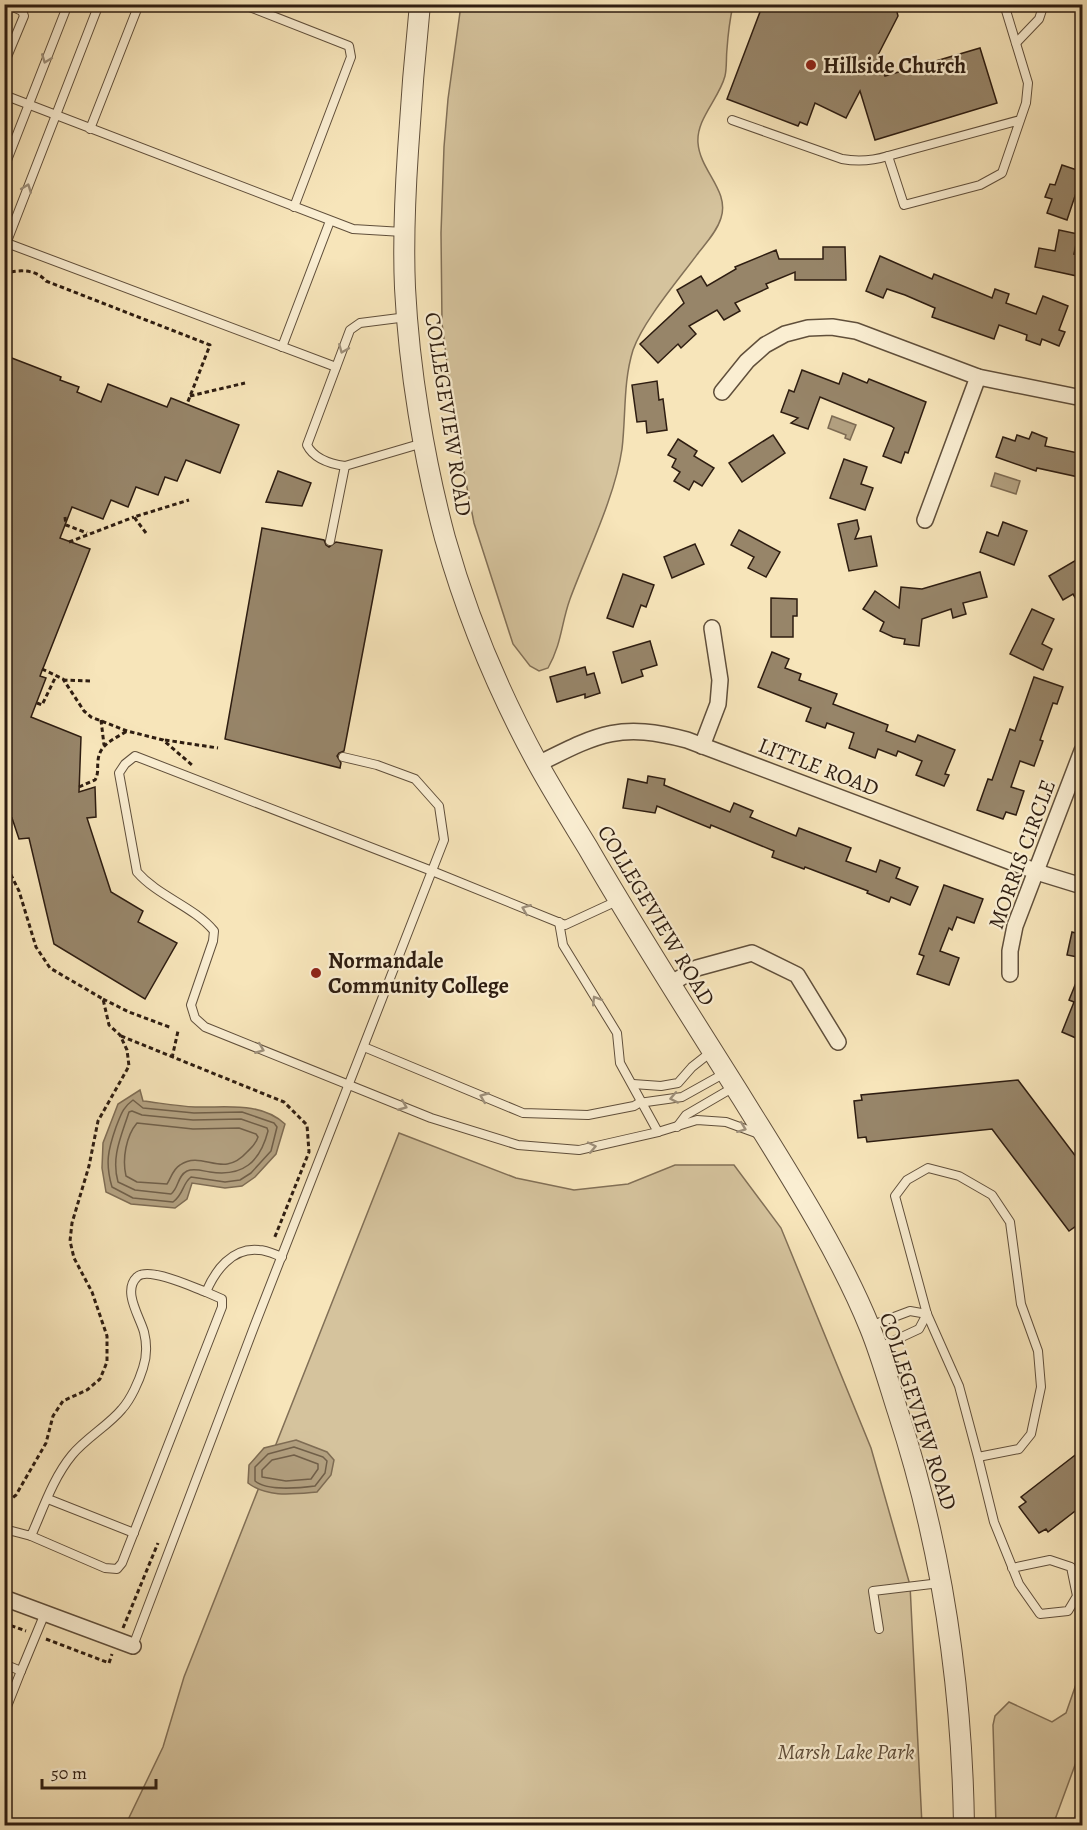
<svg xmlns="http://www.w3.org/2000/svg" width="1087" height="1830" font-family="Alegreya,serif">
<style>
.green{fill:#d5c39d;stroke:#827057;stroke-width:1.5}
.water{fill:#b3a181;stroke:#7e6c54;stroke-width:1.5}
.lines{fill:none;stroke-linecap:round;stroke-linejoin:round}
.shore{stroke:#705f49;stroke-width:1.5}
.building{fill:#978569;stroke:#2e1d11;stroke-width:1.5}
.service-casing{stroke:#604f3b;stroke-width:10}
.minor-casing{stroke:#604f3b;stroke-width:18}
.tertiary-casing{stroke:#604f3b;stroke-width:22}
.path{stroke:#2e1d11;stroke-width:3;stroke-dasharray:4.5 3;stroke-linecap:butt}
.service{stroke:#faeed2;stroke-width:8}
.minor{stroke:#faeed2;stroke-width:15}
.tertiary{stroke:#faeed2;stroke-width:20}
.oneway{stroke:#9e907b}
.poi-dot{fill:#8f2418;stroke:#faeed2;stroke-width:2}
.labels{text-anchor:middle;stroke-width:4.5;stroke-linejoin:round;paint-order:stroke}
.poi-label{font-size:22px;font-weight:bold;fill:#2e1d11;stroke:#faeed2;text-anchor:start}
.street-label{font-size:22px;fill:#2e1d11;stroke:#faeed2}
.park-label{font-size:22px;font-style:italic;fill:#604f3b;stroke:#faeed2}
</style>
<rect width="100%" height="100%" fill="#f7e5ba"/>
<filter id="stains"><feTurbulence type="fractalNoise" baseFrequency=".00333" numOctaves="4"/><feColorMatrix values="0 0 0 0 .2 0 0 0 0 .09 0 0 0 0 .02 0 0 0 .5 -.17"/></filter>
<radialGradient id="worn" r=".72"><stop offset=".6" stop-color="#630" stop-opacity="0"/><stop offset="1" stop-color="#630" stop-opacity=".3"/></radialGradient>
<g class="green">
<path d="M461,5H733C730,19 728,34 727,49C726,58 727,68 725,76C719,99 696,119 698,143C700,171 730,191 721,218C717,231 707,242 699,252C680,278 643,321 633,350C623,382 626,416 622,449C615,497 587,553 570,599C561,624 562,643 548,668L539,671L530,666L513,644L474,523L455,427L442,323L441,233L444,147L448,99Z"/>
<path d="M399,1133L516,1178L574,1190L628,1184L675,1165H734L781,1228L871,1448L910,1585L922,1825L125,1826L163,1747L184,1677Z"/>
<path d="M1082,1667V1746L1053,1825H996L993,1725L995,1716L1009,1702L1052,1722L1066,1713Z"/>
</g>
<g class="water">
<path d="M832,416L856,425L850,440L845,438L846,435L828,428Z"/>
<path d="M995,473L1020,481L1016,494L991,486Z"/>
<path d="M140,1090L143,1101C160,1103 177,1106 195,1107C225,1108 260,1101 285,1124L276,1154L255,1177L242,1186L225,1188L192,1183L187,1199L175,1208L131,1204L106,1192L102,1168L103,1143L118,1104Z"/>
<path d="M296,1440L327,1452L334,1460L331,1475L317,1492C294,1494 267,1498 248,1483L249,1465L264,1448Z"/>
</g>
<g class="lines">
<g class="shore">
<path d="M133,1100L143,1108L194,1113L242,1112L274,1123L277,1127L271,1151L251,1173L240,1180L225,1182L191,1177C182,1184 184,1194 173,1202L133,1198L112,1187C105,1163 108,1150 116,1127C121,1115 122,1108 133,1100Z"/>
<path d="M132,1111L142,1115L193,1120L241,1119L267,1128L268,1131C260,1162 243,1177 210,1172C203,1171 194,1168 187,1171C177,1176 179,1188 171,1194L135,1190L118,1182C111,1157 121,1137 129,1112Z"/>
<path d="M137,1123L193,1129L239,1128L256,1134L258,1137C256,1144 252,1147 247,1152C222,1180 203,1149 180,1165C173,1169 171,1178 167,1184L137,1182L126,1176C122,1159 126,1136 137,1123Z"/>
<path d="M294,1447L323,1457L327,1461L325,1473L315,1486C300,1488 267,1491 255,1481V1467L268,1454Z"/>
<path d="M294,1455L318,1464V1469L311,1479L286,1481L262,1477V1470L272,1460Z"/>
</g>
</g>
<g class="building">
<path d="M763,4H895L898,16L878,55L885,76L980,48L997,103L875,140L860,91L846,118L815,103L807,125L800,122L798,126L727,99Z"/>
<path d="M1062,165L1083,172L1067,220L1047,213L1052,199L1045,197L1050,184L1055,185Z"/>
<path d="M1059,230L1078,234L1074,254L1082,255L1077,276L1035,267L1039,248L1055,251Z"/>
<path d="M823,247H845L846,280H795V272L766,284L768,288L735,303L740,311L724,320L717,310L689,326L696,334L681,348L678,344L658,363L640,344L684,303L677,290L701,276L707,286L736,269L735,267L776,250L779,259H823Z"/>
<path d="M880,256L932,279L934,274L992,298L995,289L1009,294L1006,303L1036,314L1043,296L1068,306L1059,330L1065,332L1059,346L1042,339L1040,345L1026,340L1027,335L999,325L994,339L932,317L935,308L905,295L887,289L883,298L866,291Z"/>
<path d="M4,355L61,377L60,380L79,387L77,392L101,402L108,384L167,407L171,398L239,425L220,473L186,460L177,481L165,477L158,495L136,487L128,507L111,500L103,519L72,507L60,538L90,549L40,676L46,678L31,717L81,737L79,792L95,787L96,817L87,818L111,892L143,911L138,922L177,943L145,999L54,944L29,838L19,839L12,818L4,821Z"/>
<path d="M802,370L839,384L843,373L867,383L869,379L926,402L908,453L905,452L901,463L883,456L894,428L891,426L820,397L808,429L791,423L798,418L781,412L789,390L794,392Z"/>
<path d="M657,381L659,400L663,399L667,430L647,433L646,421L637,422L632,385Z"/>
<path d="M1032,432L1047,438L1045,446L1083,454V478L1037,468L1036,471L996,457L1003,437L1015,441L1017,435L1029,439Z"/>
<path d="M773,435L785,453L742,482L729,463Z"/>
<path d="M678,439L697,451L694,456L714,468L702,486L694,481L689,490L674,481L680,472L672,467L676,459L668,455Z"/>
<path d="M844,459L867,467L861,484L873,488L865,510L830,498Z"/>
<path d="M278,471L311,483L302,506L266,502Z"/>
<path d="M857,520L859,529L855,539L871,536L877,566L849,571L838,524Z"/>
<path d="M1003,522L1027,531L1014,565L980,552L987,532L998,536Z"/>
<path d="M262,528L324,540L326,545L329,547L336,542L382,550L344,751L339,753L337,756L341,763L340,768L225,739Z"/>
<path d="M739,530L780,552L766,577L748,568L754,557L731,545Z"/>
<path d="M695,544L704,564L672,578L664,557Z"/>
<path d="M1083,556V611L1073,594L1063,600L1049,576Z"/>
<path d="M980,572L987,597L963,603L966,614L953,618L951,609L922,619L919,646L904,644L905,639L893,637L880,631L884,622L863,609L875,591L899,608L901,587L922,589Z"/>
<path d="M623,574L654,585L646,607L641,605L633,627L607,618Z"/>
<path d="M771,598L797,599V616H793V637H771Z"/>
<path d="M1032,609L1054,619L1042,644L1052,649L1043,670L1010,654Z"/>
<path d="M650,641L657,665L641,670L643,676L622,683L613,652Z"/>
<path d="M772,652L789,659L785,668L801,674L799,680L837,694L833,704L888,725L886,731L915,742L918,735L955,750L945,774L949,775L944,786L916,775L922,761L898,751L896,756L878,749L875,758L849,748L854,733L827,723L825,728L806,721L811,708L758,687Z"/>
<path d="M585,667L587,675L594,673L600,693L585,698V694L557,702L550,677Z"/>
<path d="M1034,677L1063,687L1057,704L1053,703L1040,740L1043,741L1034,766L1020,761L1011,787L1024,791L1016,815L1006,812L1003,819L977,810L988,779L992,780L1010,729L1015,731Z"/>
<path d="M648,776L665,779L664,785L730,812L734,803L753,811L750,817L796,836L799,828L851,848L846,861L876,872L880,860L900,868L896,878L918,887L910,905L891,897L889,902L867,893L868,891L805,867L804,869L772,857L774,851L711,825L710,828L657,806L655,813L623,808L628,779L647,783Z"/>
<path d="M944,885L983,899L974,923L957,917L952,930L949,928L940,951L959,958L949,985L917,974L924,956L919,954Z"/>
<path d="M1072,932L1083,935V958L1067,955Z"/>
<path d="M1082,968H1083V1041L1062,1032L1074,1002L1069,1000Z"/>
<path d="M1018,1080L1083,1166V1221L1069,1231L992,1129L867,1142L866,1137L858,1138L854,1101L862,1100L861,1095Z"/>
<path d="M1083,1449V1505L1048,1532L1046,1529L1039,1533L1019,1507L1026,1502L1021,1497Z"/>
</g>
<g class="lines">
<defs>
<g id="service">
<path d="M242,4L349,46L351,57L294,207"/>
<path d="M1004,4L1028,83L1026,103L1002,173L980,185L904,205L888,156L1020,120"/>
<path d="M1016,43L1039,19L1044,4"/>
<path d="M4,64L24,16L22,11L6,4"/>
<path d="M4,95L353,229L403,232"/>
<path d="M732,120L842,159C859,162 872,161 888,156"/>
<path d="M90,129L139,4"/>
<path d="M4,168L68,4"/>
<path d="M4,242L336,367"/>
<path d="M4,249L99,4"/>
<path d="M407,317L360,323L350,330L307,445C314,459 331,464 345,466L423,443"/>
<path d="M282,347L330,221"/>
<path d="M330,541L345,466"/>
<path d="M617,901L565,925L432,871L135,756L125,764L119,773L137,872C159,897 193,906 214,931L213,941L191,1005L195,1018L205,1027L431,1118L518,1145L579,1150L658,1132"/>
<path d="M559,922L563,945L617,1033L620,1063L658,1132L697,1120L726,1122L759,1134"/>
<path d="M364,1047L523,1113L588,1115L634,1106L639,1103L682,1097L725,1073"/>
<path d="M633,1084L661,1086L678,1083L692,1067L711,1052"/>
<path d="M677,1127L686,1115L734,1087"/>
<path d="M870,1326L910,1311L927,1314"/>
<path d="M878,1348L919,1329L927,1314"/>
<path d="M978,1457L959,1386L927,1314L895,1196L907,1180L928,1168L959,1176L992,1195L1010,1222L1021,1304L1038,1351L1041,1387L1031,1434L1019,1449L978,1457L994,1522L1019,1584L1040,1614L1068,1611L1077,1596L1071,1567L1050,1560L1012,1568"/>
<path d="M48,1499L134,1533"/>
<path d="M4,1533L12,1531L31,1536C43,1509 53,1478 72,1455C86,1438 109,1425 122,1409C131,1399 139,1381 143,1368C147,1356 147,1344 144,1332C140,1317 122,1291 137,1277C148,1266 192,1287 206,1292C215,1271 232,1247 259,1250C266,1250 274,1254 282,1257"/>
<path d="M31,1536L105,1568L117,1569L122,1563L222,1307V1299L206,1292"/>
<path d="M879,1629L873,1591L940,1583"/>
<path d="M133,1646L254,1327L444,840L439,806L415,779L377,765L343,757"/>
<path d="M4,1664L21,1671L4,1714"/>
<path d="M21,1671L45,1613"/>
<path d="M1077,1826L1082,1810"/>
</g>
<g id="minor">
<path d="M722,392L747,361L765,345L785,334L808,328L832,327L856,331L978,377L1082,398"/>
<path d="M925,520L978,377"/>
<path d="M702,746L718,704L720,680L712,628"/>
<path d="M538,764C598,734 619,722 687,740L1043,874L1082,886"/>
<path d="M1010,974V951L1015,926L1082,751"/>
<path d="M670,984L697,968L752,953L797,975L838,1042"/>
<path d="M4,1598L133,1646"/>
</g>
<path id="tertiary" d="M420,4C415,53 411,102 408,151C405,196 403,242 405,288C409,368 424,460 445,538C467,616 499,693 538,764C554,793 571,820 588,848C637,933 690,1015 742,1098C787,1171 838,1249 870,1328C881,1355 889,1384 898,1412C942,1547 962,1684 964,1826"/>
</defs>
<use href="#service" class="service-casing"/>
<use href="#minor" class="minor-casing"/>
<use href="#tertiary" class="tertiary-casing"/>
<g class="path">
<path d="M4,274C18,269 36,269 46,281L210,345L187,404"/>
<path d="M190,396L245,383"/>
<path d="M65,517L66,525L87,533"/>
<path d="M146,533L134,517L189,500"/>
<path d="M69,542L134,517"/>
<path d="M42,669L63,679L84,711L91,717L127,731L163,740L192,765"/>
<path d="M63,680L90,681"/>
<path d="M37,703L42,705L56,676"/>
<path d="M101,720L104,745"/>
<path d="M165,740L218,748"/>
<path d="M79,787L95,780C99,773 97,768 98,761C99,744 115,739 127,731"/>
<path d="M4,861L19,891L36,947L50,968L103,999L109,1025L120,1035L127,1050L129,1066L98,1121L89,1166L72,1223L70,1241L74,1258L92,1292L107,1336V1362L100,1379L87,1390L63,1401L53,1416L46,1443L16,1495L4,1505"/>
<path d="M103,999L129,1012L172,1028"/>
<path d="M121,1036L284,1102L307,1125L309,1152L274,1239"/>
<path d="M172,1058L178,1031"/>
<path d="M4,1623L26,1631"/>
<path d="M123,1628L158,1543"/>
<path d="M46,1639L109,1663L112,1654"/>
</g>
<use href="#service" class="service"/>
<use href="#minor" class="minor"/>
<use href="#tertiary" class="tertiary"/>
</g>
<defs><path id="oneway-chevron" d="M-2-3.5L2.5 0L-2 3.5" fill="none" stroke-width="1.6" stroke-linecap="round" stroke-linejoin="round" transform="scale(1.5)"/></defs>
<g class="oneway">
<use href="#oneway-chevron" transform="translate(46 59) rotate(111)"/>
<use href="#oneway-chevron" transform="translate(27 188) rotate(-69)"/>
<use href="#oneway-chevron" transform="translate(343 349) rotate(112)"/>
<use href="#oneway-chevron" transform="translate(526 909) rotate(-158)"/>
<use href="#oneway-chevron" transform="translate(596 1000) rotate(-122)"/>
<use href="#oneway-chevron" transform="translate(260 1049) rotate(22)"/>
<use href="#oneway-chevron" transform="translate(484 1097) rotate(-158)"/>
<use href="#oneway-chevron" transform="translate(674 1098) rotate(169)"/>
<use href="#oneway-chevron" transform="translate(403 1106) rotate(22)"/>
<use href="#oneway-chevron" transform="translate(742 1128) rotate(21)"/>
<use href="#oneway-chevron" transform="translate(592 1147) rotate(-12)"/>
</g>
<g class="poi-dot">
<circle cx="811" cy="65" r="6"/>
<circle cx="316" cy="973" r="6"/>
</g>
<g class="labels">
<g class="poi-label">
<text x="823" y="73">Hillside Church</text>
<text x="328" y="968">Normandale<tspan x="328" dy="25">Community College</tspan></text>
</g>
<g class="street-label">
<text transform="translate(449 414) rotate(81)" y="8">COLLEGEVIEW ROAD</text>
<text transform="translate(819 766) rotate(21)" y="8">LITTLE ROAD</text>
<text transform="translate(1021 854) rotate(-70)" y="8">MORRIS CIRCLE</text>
<text transform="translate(657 915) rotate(59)" y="8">COLLEGEVIEW ROAD</text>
<text transform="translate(919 1411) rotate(72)" y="8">COLLEGEVIEW ROAD</text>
</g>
<g class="park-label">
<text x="846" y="1759">Marsh Lake Park</text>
</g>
</g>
<rect width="1087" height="1830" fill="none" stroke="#f7e5ba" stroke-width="24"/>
<rect x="6" y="6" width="1075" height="1818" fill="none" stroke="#2e1d11" stroke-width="3"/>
<rect x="12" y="12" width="1063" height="1806" fill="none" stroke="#2e1d11" stroke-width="1.5"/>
<path d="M42 1779v9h114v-9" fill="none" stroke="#2e1d11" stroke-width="3"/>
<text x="51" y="1779" font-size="18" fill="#2e1d11" stroke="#faeed2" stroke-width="4.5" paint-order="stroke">50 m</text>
<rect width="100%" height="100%" filter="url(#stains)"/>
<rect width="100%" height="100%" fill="url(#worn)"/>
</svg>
